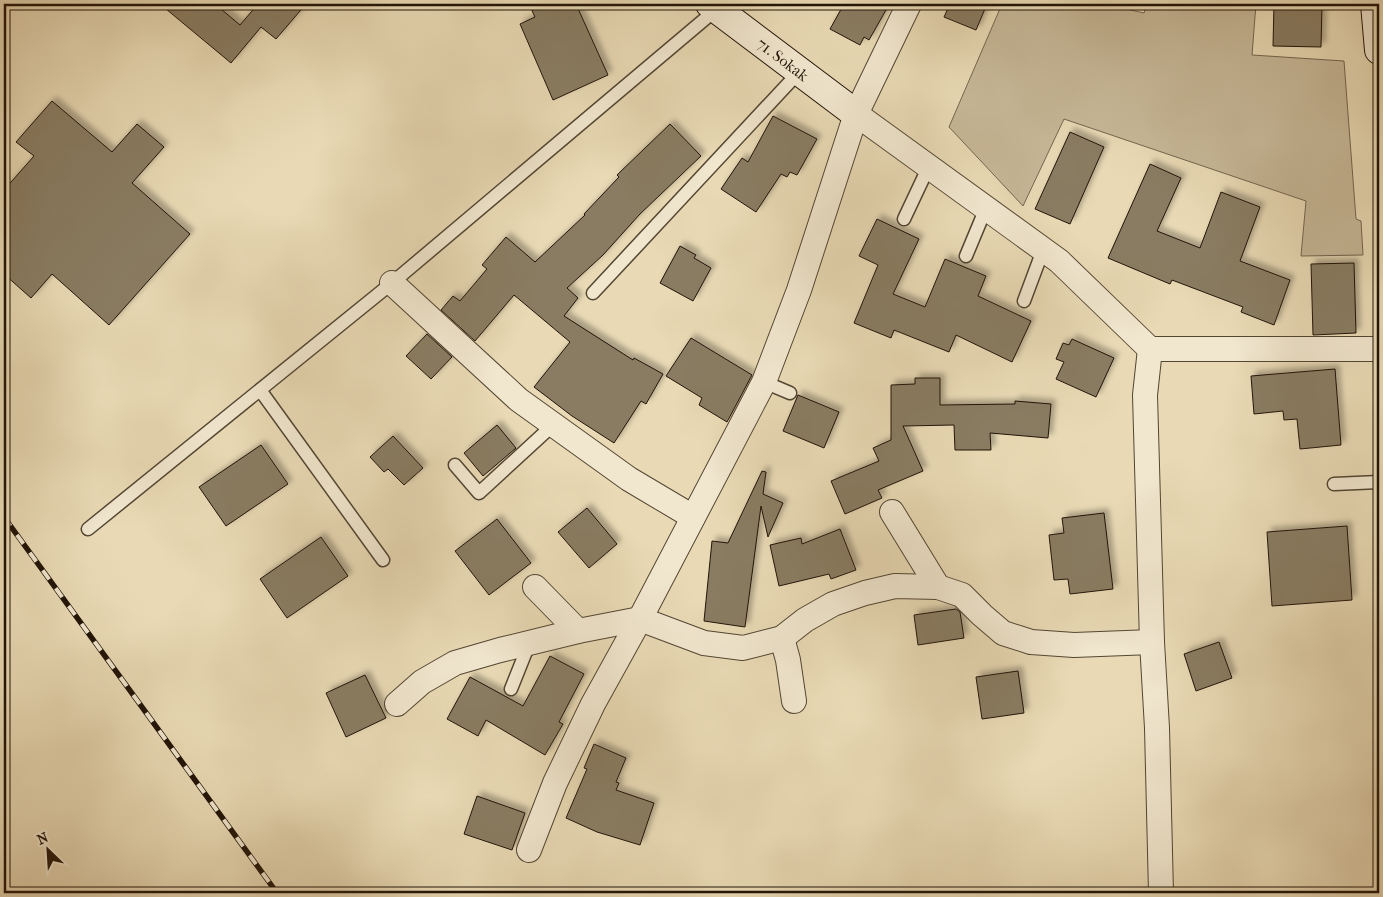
<svg xmlns="http://www.w3.org/2000/svg" width="1383" height="897" font-family="'IM FELL French Canon',serif">
<style>
.green{fill:#c7b898;stroke:#746650}
.building{fill:#897b62;stroke:#211408;filter:url(#shadow)}
.lines{fill:none;stroke-linecap:round;stroke-linejoin:round}
.lane-casing{stroke:#534633;stroke-width:15}
.street-casing{stroke:#534633;stroke-width:26}
.secondary-casing{stroke:#211408;stroke-width:30}
.lane{stroke:#f1e7cf;stroke-width:12}
.street{stroke:#f1e7cf;stroke-width:24}
.secondary{stroke:#f1e7cf;stroke-width:28}
.rail-casing{stroke:#211408;stroke-width:5.5}
.rail{stroke:#f1e7cf;stroke-width:4;stroke-dasharray:11;stroke-linecap:butt}
.labels{text-anchor:middle;stroke-width:4;stroke-linejoin:round;paint-order:stroke}
.street-label{font-size:16px;fill:#211408;stroke:#f1e7cf}
</style>
<defs>
<filter id="shadow"><feDropShadow dx="4.5" dy="-4.5" stdDeviation="2.5" flood-color="#0004"/></filter>
</defs>
<rect width="100%" height="100%" fill="#e9dab5"/>
<filter id="stains"><feTurbulence type="fractalNoise" baseFrequency=".004" numOctaves="4"/><feColorMatrix values="0 0 0 0 .2 0 0 0 0 .09 0 0 0 0 .02 0 0 0 .5 -.17"/></filter>
<radialGradient id="worn" r=".72"><stop offset=".6" stop-color="#630" stop-opacity="0"/><stop offset="1" stop-color="#630" stop-opacity=".3"/></radialGradient>
<path class="green" d="M1002,4H1104L1144,13L1147,4H1256L1252,55L1344,61L1356,219L1361,221L1363,255L1301,256L1306,201L1064,119L1023,206L949,127Z"/>
<g class="building">
<path d="M160,4H215L240,25L258,4H306L276,39L261,27L231,63Z"/>
<path d="M529,4H576L608,75L553,100L520,24L535,17Z"/>
<path d="M844,4H876L886,10L869,40L864,37L860,45L830,29Z"/>
<path d="M950,4H987L976,30L944,17Z"/>
<path d="M1274,4H1322L1321,47L1273,46Z"/>
<path d="M52,101L112,152L137,124L164,147L132,183L190,234L109,325L52,274L31,298L4,274V190L34,156L16,142Z"/>
<path d="M773,116L817,139L797,175L790,172L787,177L781,174L756,212L721,189L742,158L748,162Z"/>
<path d="M670,124L701,156L640,214L603,255L567,288L578,298L564,316L633,360L634,358L663,374L646,404L641,401L614,443L572,416L534,387L570,342L514,295L475,341L441,310L453,296L460,301L487,269L482,265L506,237L535,262L585,215L584,214L619,177L617,175Z"/>
<path d="M1070,132L1104,147L1070,224L1035,209Z"/>
<path d="M1150,164L1181,178L1157,231L1200,248L1221,192L1260,207L1240,261L1290,280L1274,325L1241,312L1243,307L1172,280L1170,284L1108,258Z"/>
<path d="M877,219L919,239L893,294L925,307L945,259L986,276L978,296L1031,321L1012,362L956,335L949,352L894,330L891,338L854,323L878,265L859,256Z"/>
<path d="M680,246L696,255L694,258L711,268L693,301L660,283Z"/>
<path d="M1354,263L1356,333L1313,335L1311,264Z"/>
<path d="M427,334L452,357L431,379L406,356Z"/>
<path d="M691,338L752,375L727,422L699,405L702,398L666,376Z"/>
<path d="M1072,339L1114,358L1096,397L1056,379L1064,362L1056,359L1063,343L1069,345Z"/>
<path d="M1335,369L1341,445L1300,449L1297,419L1284,420L1283,411L1254,414L1251,376Z"/>
<path d="M915,378H940V405L1015,404V401L1051,404L1048,438L990,433L991,450H955L954,425L903,426L923,471L878,490L882,498L845,514L831,481L879,461L873,448L891,440V385L915,384Z"/>
<path d="M798,395L839,412L824,448L783,431Z"/>
<path d="M497,425L516,448L483,476L464,453Z"/>
<path d="M393,436L423,468L404,485L388,469L384,472L370,457Z"/>
<path d="M261,445L288,484L226,526L199,487Z"/>
<path d="M762,471L766,472L763,494L783,503L768,537L761,506L745,627L704,621L712,541L728,543Z"/>
<path d="M587,508L617,544L589,568L558,532Z"/>
<path d="M1104,513L1113,589L1070,594L1068,579L1054,580L1049,535L1064,533L1062,518Z"/>
<path d="M497,519L531,563L489,595L455,551Z"/>
<path d="M1347,526L1352,600L1272,606L1267,532Z"/>
<path d="M840,529L856,570L831,579L829,574L779,586L770,545L801,538L802,544Z"/>
<path d="M321,537L348,576L287,618L260,579Z"/>
<path d="M956,609L960,612L964,638L918,645L914,615Z"/>
<path d="M1219,642L1232,678L1196,691L1184,654Z"/>
<path d="M550,656L584,674L559,722L563,724L545,755L486,720L478,736L447,719L470,677L523,706Z"/>
<path d="M1018,671L1024,713L982,719L976,677Z"/>
<path d="M365,675L386,718L346,737L326,693Z"/>
<path d="M594,744L626,758L616,782L619,783L616,790L654,803L640,845L597,832L566,818L587,769L584,768Z"/>
<path d="M477,796L525,813L512,850L464,834Z"/>
</g>
<g class="lines">
<defs>
<g id="lane">
<path d="M904,219L929,166"/>
<path d="M966,256L986,208"/>
<path d="M593,293L800,71"/>
<path d="M1024,301L1043,250"/>
<path d="M764,382L790,393"/>
<path d="M260,390L383,560"/>
<path d="M455,465L479,493L553,425"/>
<path d="M1334,484L1379,482"/>
<path d="M88,529L392,283L718,8"/>
<path d="M511,689L529,644"/>
</g>
<g id="street">
<path d="M856,114L1059,261L1150,349H1379"/>
<path d="M392,283L519,400L629,479L693,517"/>
<path d="M1150,349L1145,395L1152,642L1157,728L1161,893"/>
<path d="M892,512L938,587"/>
<path d="M535,587L578,631"/>
<path d="M782,638L788,660L794,701"/>
<path d="M397,704L422,682L455,663L500,650L578,631L640,619L704,643L743,648L782,638L805,620L833,604L865,593L895,586L938,587L962,595L982,615L1003,633L1031,642L1074,645L1152,642"/>
<path d="M529,850L555,783L593,704L640,619L764,382L799,290L856,114L909,4"/>
</g>
<g id="secondary">
<path d="M710,4L856,114"/>
<path d="M1375,4L1379,50"/>
</g>
</defs>
<use href="#lane" class="lane-casing"/>
<use href="#street" class="street-casing"/>
<use href="#secondary" class="secondary-casing"/>
<use href="#lane" class="lane"/>
<use href="#street" class="street"/>
<use href="#secondary" class="secondary"/>
<defs>
<path id="rail" d="M4,517L277,893"/>
</defs>
<use href="#rail" class="rail-casing"/>
<use href="#rail" class="rail"/>
</g>
<g class="labels">
<g class="street-label">
<text transform="translate(783 59) rotate(37)" y="6">71. Sokak</text>
</g>
</g>
<rect width="1383" height="897" fill="none" stroke="#e9dab5" stroke-width="20"/>
<rect x="5" y="5" width="1373" height="887" fill="none" stroke="#211408" stroke-width="2.5"/>
<rect x="10" y="10" width="1363" height="877" fill="none" stroke="#211408"/>
<g transform="translate(48 850) rotate(335)" stroke="#f1e7cf" stroke-width="4" paint-order="stroke">
<path d="M0-4L9 19L0 12L-9 19Z" fill="#211408"/>
<text y="-8" font-size="14" font-weight="bold" text-anchor="middle" fill="#211408">N</text>
</g>
<rect width="100%" height="100%" filter="url(#stains)"/>
<rect width="100%" height="100%" fill="url(#worn)"/>
</svg>
